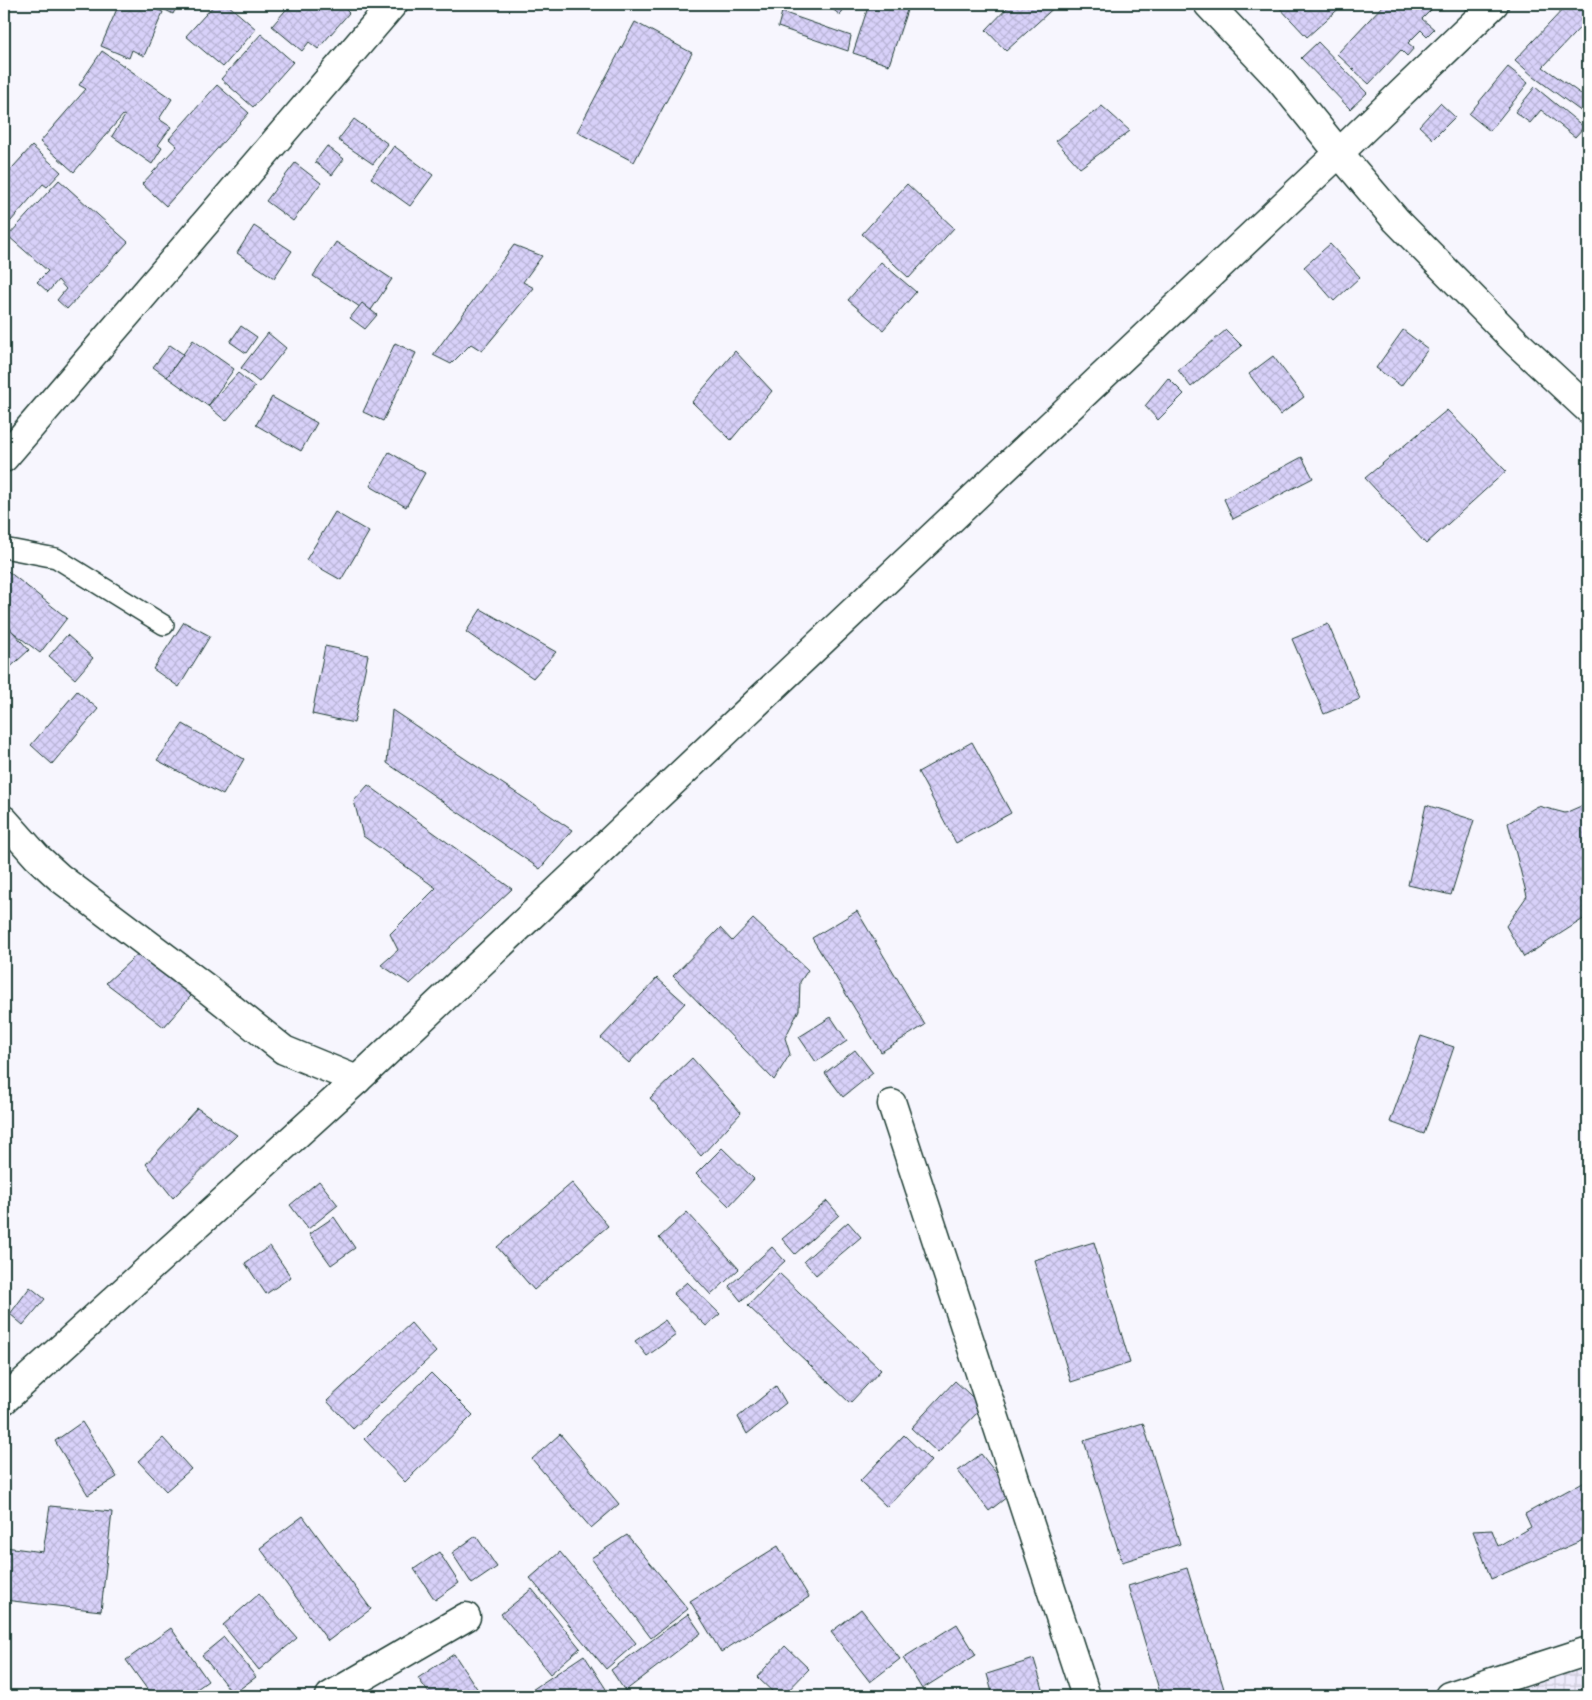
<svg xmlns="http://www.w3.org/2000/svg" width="1592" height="1700" font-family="Mali,sans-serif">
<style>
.industrial{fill:url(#industrial-grid)}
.building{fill:url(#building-cross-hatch);stroke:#1f3d34}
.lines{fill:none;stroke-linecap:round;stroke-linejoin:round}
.service-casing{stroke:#1f3d34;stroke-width:22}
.minor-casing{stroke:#1f3d34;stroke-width:31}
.tertiary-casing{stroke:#1f3d34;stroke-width:31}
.service{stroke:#fff;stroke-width:19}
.minor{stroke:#fff;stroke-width:28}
.tertiary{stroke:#fff;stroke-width:28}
</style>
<defs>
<pattern id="industrial-grid" width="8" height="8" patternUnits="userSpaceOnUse" patternTransform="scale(1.25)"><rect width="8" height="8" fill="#eeebfc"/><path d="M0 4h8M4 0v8" fill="none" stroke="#cccad9"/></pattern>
<pattern id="building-cross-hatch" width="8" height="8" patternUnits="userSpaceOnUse" patternTransform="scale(1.25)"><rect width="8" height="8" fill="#d8d1f9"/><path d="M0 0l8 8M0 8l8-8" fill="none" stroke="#b9b4d6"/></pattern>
</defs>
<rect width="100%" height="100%" fill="#f7f6fe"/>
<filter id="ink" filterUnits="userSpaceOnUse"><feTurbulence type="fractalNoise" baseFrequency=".02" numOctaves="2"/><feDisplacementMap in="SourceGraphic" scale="10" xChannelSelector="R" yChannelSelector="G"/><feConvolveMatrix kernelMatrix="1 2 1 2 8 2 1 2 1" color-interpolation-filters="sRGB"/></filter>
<g filter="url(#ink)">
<path class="industrial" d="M1588,1643V1696H1455Z"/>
<g class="building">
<path d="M119,4H142L163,12L144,56L132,50L129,58L101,46Z"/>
<path d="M154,4H178L173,14Z"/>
<path d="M215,4H227L256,29L223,67L186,36Z"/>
<path d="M291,4H342L341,5L349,13L318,49L309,42L302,51L272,26Z"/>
<path d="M826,4H847L840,15Z"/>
<path d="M869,4H909L889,65L853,53Z"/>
<path d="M1011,4H1058L1006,51L986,30Z"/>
<path d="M1276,4H1344L1307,37Z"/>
<path d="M1384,4H1428L1433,8L1422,19L1434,29L1427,36L1421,30L1408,43L1414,48L1407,56L1401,50L1369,84L1337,54Z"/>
<path d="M1568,4H1588V19L1543,67L1588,99V112L1586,115L1534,77L1515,60Z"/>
<path d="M782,12L851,36L848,51L778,27Z"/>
<path d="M635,22L692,53L634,162L577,132Z"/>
<path d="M261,34L293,62L253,107L221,79Z"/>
<path d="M1318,42L1367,93L1350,109L1301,58Z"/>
<path d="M102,51L172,99L159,119L171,127L158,145L162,148L152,164L112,136L125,116L123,115L74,172L40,142L86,89L79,85Z"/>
<path d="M1508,67L1528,83L1490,131L1469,114Z"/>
<path d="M217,85L249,113L166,206L142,184L177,146L169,139Z"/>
<path d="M1535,87L1584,127L1575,137L1541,110L1530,123L1515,112Z"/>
<path d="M1440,103L1455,117L1433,139L1419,126Z"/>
<path d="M1102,106L1130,131L1080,168L1056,141Z"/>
<path d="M354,119L388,144L373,164L338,140Z"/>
<path d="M32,146L61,172L47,187L43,184L4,229V177Z"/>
<path d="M327,146L344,159L332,175L315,162Z"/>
<path d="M394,146L433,175L410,206L371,178Z"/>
<path d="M295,163L321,183L293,221L266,201Z"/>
<path d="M59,180L128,242L67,309L57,300L66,289L58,280L48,292L37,282L48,271L8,236Z"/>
<path d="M907,184L954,228L909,278L862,234Z"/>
<path d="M254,226L292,251L274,278L237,253Z"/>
<path d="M336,242L392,279L369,313L313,276Z"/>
<path d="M1330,244L1360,277L1334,301L1304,267Z"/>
<path d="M514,245L542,256L523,282L534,288L482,351L471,344L451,364L433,355Z"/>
<path d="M881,262L916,292L883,330L848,300Z"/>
<path d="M362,303L377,315L365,329L350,318Z"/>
<path d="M241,326L257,337L246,353L230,342Z"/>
<path d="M1226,330L1242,346L1191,387L1178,370Z"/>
<path d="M1403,330L1428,349L1401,386L1376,368Z"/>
<path d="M268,333L286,348L259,382L241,368Z"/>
<path d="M193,340L234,369L208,406L167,377Z"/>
<path d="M395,343L416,353L383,421L363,412Z"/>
<path d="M170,345L183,354L167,377L153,367Z"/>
<path d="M735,351L772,391L731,440L692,402Z"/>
<path d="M1273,356L1304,397L1280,415L1249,374Z"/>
<path d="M238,373L255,387L226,421L208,406Z"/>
<path d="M1168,378L1184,394L1158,420L1145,406Z"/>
<path d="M272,397L317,423L301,451L256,425Z"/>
<path d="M1447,410L1506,471L1426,544L1365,478Z"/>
<path d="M389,452L425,473L406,507L370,486Z"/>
<path d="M1302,457L1313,478L1233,519L1224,499Z"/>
<path d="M335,512L369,532L341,580L306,560Z"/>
<path d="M4,568L67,618L40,653L4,625Z"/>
<path d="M481,609L556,652L533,678L466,632Z"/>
<path d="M184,622L210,636L179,687L153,669Z"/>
<path d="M1328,624L1360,699L1324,714L1292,639Z"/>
<path d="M7,625L29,650L4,673V628Z"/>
<path d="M67,635L93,658L75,679L49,656Z"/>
<path d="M325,646L368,655L354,723L312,714Z"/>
<path d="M77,691L98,709L52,764L31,745Z"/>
<path d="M392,710L572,830L540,869L387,763Z"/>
<path d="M183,724L244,759L223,795L157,760Z"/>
<path d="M972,742L1011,813L956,843L918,772Z"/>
<path d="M368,785L512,889L410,984L381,965L398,950L390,934L436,888L363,836L354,801Z"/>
<path d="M1588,803V916L1524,957L1506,926L1527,896L1508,823L1538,806L1565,813Z"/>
<path d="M1426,805L1474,820L1451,895L1408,885Z"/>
<path d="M857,911L925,1025L881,1052L812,938Z"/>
<path d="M753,919L808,970L800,982L799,1010L785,1038L790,1054L774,1080L673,976L720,928L732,941Z"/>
<path d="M142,950L197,989L164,1027L106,983Z"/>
<path d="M657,978L685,1003L629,1063L601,1038Z"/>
<path d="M831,1017L847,1041L816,1062L799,1037Z"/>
<path d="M1421,1036L1454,1047L1424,1134L1390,1122Z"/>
<path d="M855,1050L873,1073L843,1097L825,1073Z"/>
<path d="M692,1058L741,1113L701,1156L650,1098Z"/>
<path d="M197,1108L237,1135L173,1198L146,1164Z"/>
<path d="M722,1148L754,1179L729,1206L696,1174Z"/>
<path d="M319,1181L338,1205L308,1229L290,1205Z"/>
<path d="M572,1183L608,1226L534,1290L497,1247Z"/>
<path d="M827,1201L839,1215L795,1254L782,1239Z"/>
<path d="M687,1212L739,1269L711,1295L659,1238Z"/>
<path d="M334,1217L355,1248L331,1265L309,1234Z"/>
<path d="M848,1222L861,1237L816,1275L804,1261Z"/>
<path d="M1094,1242L1130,1363L1071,1382L1034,1260Z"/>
<path d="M270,1246L291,1277L266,1294L245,1263Z"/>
<path d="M772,1247L785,1261L741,1301L729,1286Z"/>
<path d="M779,1273L881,1370L850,1403L748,1306Z"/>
<path d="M687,1282L720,1314L706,1326L673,1294Z"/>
<path d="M30,1287L45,1299L23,1325L10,1314Z"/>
<path d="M665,1320L676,1335L647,1356L635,1341Z"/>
<path d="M411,1323L436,1352L353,1429L327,1401Z"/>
<path d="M431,1373L473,1415L405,1482L364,1439Z"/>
<path d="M955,1381L983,1407L938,1453L911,1428Z"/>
<path d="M776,1386L786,1403L747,1434L738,1417Z"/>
<path d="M82,1422L117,1477L88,1495L55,1441Z"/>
<path d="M1143,1423L1180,1544L1122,1562L1084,1441Z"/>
<path d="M560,1434L619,1504L591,1528L532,1459Z"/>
<path d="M904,1435L931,1461L887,1507L860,1481Z"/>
<path d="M163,1438L191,1469L166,1491L138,1461Z"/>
<path d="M981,1454L1012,1493L989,1511L958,1471Z"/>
<path d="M1583,1482L1588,1496V1538L1491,1579L1473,1531L1492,1530L1498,1546L1531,1527L1525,1514Z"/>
<path d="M50,1506L112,1512L101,1611L4,1600L5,1547L43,1552Z"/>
<path d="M303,1516L371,1609L328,1641L260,1548Z"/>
<path d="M627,1535L688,1609L651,1638L591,1558Z"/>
<path d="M476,1536L497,1567L472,1584L452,1553Z"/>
<path d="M778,1546L809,1597L721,1652L690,1601Z"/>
<path d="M439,1552L459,1583L435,1600L414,1569Z"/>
<path d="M560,1552L636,1643L606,1669L530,1578Z"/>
<path d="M1187,1568L1224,1689L1201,1696H1161L1128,1586Z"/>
<path d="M532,1589L580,1648L550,1674L501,1614Z"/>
<path d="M259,1594L297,1638L259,1670L223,1625Z"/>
<path d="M861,1609L900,1659L870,1682L831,1632Z"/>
<path d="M688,1614L701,1633L625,1691L611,1670Z"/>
<path d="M957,1624L976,1655L922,1689L903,1658Z"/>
<path d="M171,1628L208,1681L187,1696H152L126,1660Z"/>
<path d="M224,1637L256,1677L233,1694L202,1655Z"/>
<path d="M785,1646L809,1669L783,1696H777L757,1677Z"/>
<path d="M454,1654L482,1696H431L418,1678Z"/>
<path d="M584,1655L606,1689L596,1696H523Z"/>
<path d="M1034,1659L1045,1696H993L987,1674Z"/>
</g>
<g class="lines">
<defs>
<path id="service" d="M4,548L56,558L164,625"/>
<g id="minor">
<path d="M1208,4L1280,80L1339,153L1396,220L1517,343L1588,409"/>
<path d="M4,820L37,857L60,878L206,988L284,1050L357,1080"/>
<path d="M892,1104L1086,1696"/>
<path d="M4,1400L357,1080L1339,153L1494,4"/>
<path d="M330,1696L466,1617"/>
<path d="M1449,1696L1588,1651"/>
</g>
<path id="tertiary" d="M4,458L393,4"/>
</defs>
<use href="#service" class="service-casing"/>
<use href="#minor" class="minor-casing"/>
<use href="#tertiary" class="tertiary-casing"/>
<use href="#service" class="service"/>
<use href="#minor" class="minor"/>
<use href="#tertiary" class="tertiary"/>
</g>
</g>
<rect width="1592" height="1700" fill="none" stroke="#fff" stroke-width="20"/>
<rect x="10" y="10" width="1572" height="1680" fill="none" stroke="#1f3d34" stroke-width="2" filter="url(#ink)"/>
</svg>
